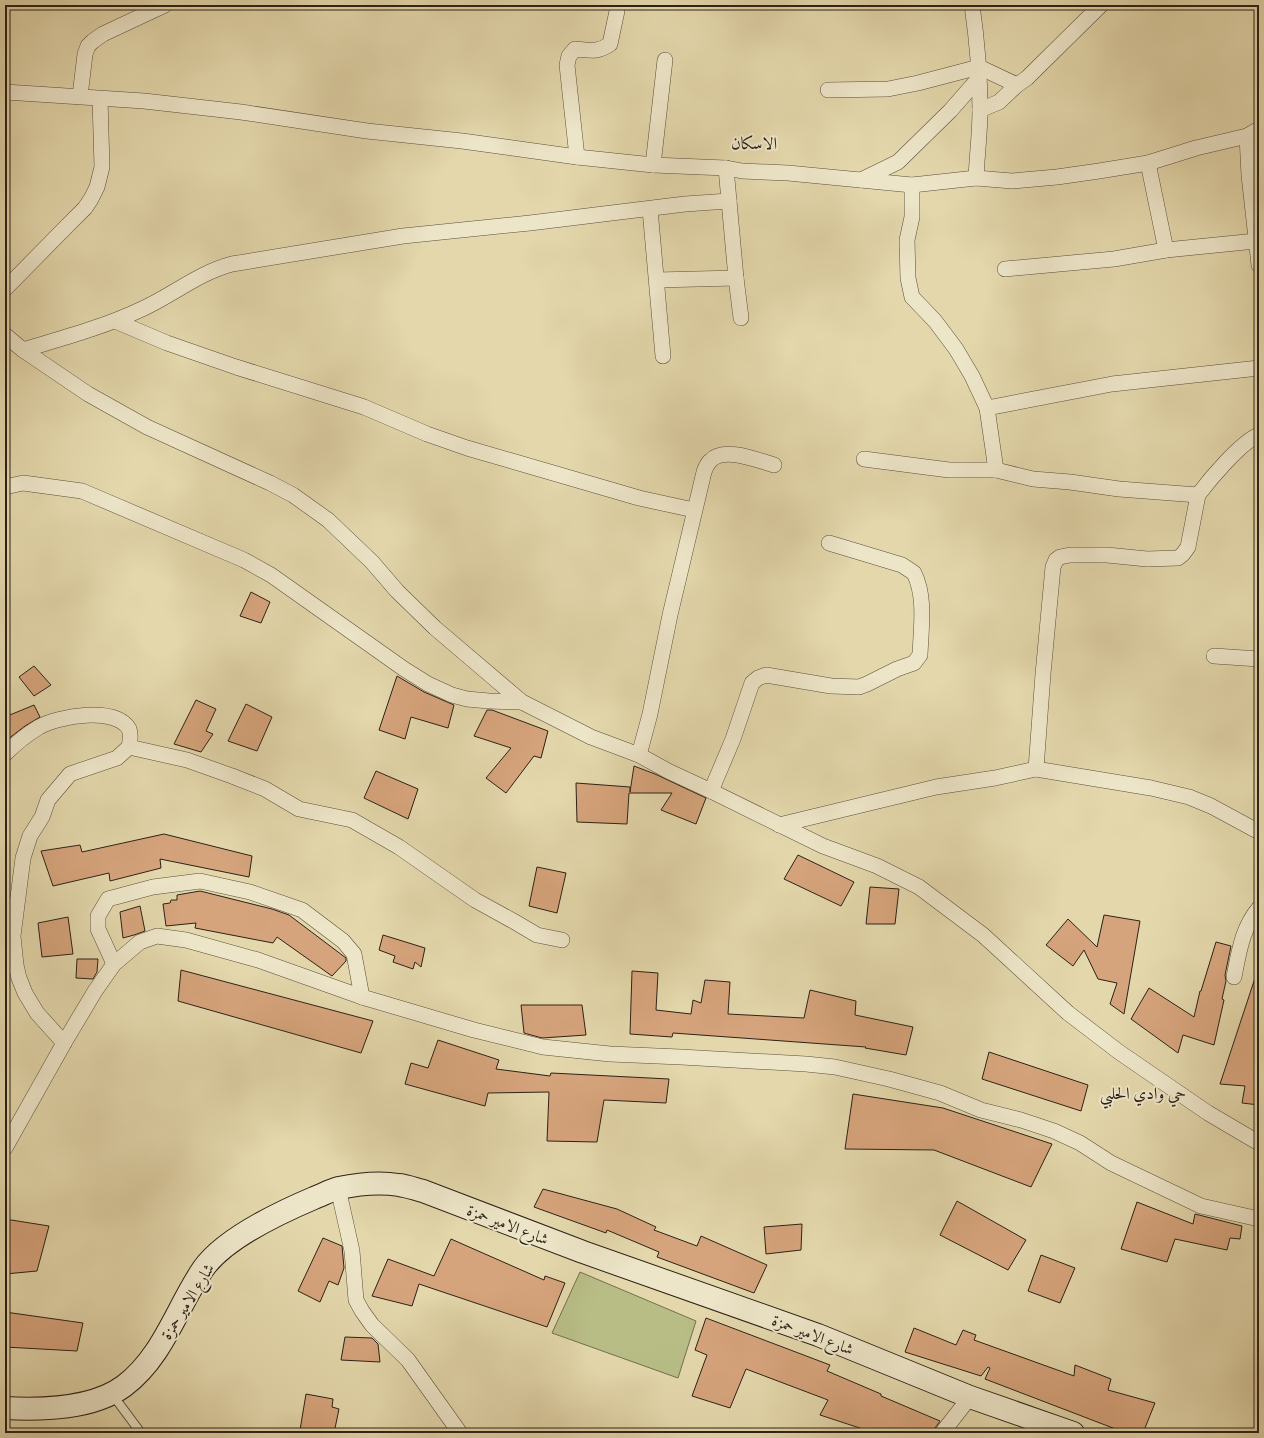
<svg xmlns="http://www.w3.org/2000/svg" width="1264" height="1438" font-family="Vollkorn,Amiri,serif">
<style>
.green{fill:#b8bd86;stroke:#72704e}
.building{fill:#d6a47c;stroke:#2c2216}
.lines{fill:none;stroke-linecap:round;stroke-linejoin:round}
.service-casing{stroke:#5a4f3b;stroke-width:10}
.minor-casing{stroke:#5a4f3b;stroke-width:16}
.secondary-casing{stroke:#2c2216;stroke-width:24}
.service{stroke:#ede5c8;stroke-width:8}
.minor{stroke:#ede5c8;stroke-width:15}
.secondary{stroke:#ede5c8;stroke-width:22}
.labels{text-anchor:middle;stroke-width:4;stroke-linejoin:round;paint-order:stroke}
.street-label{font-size:16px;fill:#2c2216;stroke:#ede5c8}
.neighbourhood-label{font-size:17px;fill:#2c2216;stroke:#ede5c8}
</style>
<rect width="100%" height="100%" fill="#e3d7ab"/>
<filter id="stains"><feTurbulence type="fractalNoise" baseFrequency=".005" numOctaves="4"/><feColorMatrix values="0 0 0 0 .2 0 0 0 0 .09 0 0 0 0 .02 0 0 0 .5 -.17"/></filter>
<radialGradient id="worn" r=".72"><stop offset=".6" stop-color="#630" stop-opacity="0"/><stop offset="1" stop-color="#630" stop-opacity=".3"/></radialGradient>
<path class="green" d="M580,1272L696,1321L678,1378L552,1333Z"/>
<g class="building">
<path d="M251,592L270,602L261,623L240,616Z"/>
<path d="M34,666L51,685L34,696L19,677Z"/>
<path d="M397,676L424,692L454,705L448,728L411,717L405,739L379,730Z"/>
<path d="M196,700L216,709L206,731L213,734L201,752L174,744Z"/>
<path d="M246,704L272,717L257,751L228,741Z"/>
<path d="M34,705L40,717L25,726L8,739L5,736V717Z"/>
<path d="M487,710H492L548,731L541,758L534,756L506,793L486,778L511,748L474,736Z"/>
<path d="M634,766L655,774L706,798L696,824L661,810L672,793H629L627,824L577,822L576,783L630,787V792Z"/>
<path d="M376,771L418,789L408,819L364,798Z"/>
<path d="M164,834L252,856L249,877L160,859L161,868L110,881L109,873L53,886L41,851L80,845L82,852Z"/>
<path d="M798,855L854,882L841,906L784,879Z"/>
<path d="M537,867L566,873L557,913L529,906Z"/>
<path d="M870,887L899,889L895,924H866Z"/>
<path d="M200,891L272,909L289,915L346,958V961L332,976L277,937L273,943L195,928L196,923L166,926L163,904L170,903L171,900H177V895Z"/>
<path d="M140,906L145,931L134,935L123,938L120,912Z"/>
<path d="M1104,915L1140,921L1124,1014L1110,1004L1117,983L1098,979L1084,950L1073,966L1046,945L1068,919L1097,947Z"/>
<path d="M68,917L73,954L42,957L38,923Z"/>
<path d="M383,935L425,948L421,967L415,962L413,969L393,962L395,956L379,950Z"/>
<path d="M1216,942L1231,946L1225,975L1226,981L1222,999L1224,1000L1214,1045L1183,1035L1178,1053L1131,1019L1149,988L1194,1017L1200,991H1201Z"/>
<path d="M77,959H98L97,972L93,979L76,978Z"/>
<path d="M181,970L373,1021L361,1053L178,1001Z"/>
<path d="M632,971L658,973L656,1010L691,1014L693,1000L701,1003L705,980L730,982L728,1014L804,1018L810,990L856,1001L855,1015L913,1027L906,1055L865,1048L866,1047L673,1033L672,1037L630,1034Z"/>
<path d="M1257,972L1259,973V1015L1254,1029L1259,1031V1105L1242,1103L1245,1086L1220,1084Z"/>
<path d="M521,1005H582L586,1035L542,1038L524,1033Z"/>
<path d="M438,1040L499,1060L496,1069L550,1076L551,1073L669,1079L666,1103L604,1100L597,1142L547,1141L549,1092L488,1093L485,1106L405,1084L411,1063L428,1068Z"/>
<path d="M989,1052L1088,1085L1081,1111L982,1079Z"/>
<path d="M853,1094L943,1108L1052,1144L1031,1187L934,1150L845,1149Z"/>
<path d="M543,1189L617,1209L656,1227L654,1230L697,1246L701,1236L767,1265L754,1293L657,1257L659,1252L607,1230L606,1233L534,1207Z"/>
<path d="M957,1201L1026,1240L1008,1270L940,1235Z"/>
<path d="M1137,1202L1193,1224L1195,1214L1242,1226L1240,1239L1230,1238L1227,1250L1175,1239L1167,1262L1121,1249Z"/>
<path d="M5,1219L49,1226L37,1271L5,1274Z"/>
<path d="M802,1224L801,1250L766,1254L764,1227Z"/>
<path d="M323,1238L342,1246L344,1268L338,1285L329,1281L320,1302L298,1291Z"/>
<path d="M451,1239L544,1280L545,1276L565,1283L547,1327L419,1284L412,1306L372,1296L388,1259L434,1276Z"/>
<path d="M1041,1255L1075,1268L1060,1303L1028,1291Z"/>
<path d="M5,1312L83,1323L77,1351L5,1347Z"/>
<path d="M706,1318L830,1365L827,1371L881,1394V1396L940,1421L935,1428L933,1433H875L820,1415L828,1400L746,1369L730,1408L692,1396L707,1355L695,1350Z"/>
<path d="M914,1328L956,1345L963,1330L976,1335L974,1340L1074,1376L1075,1365L1111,1379L1108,1390L1155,1403L1143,1433H1126L985,1379L990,1368L988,1367L981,1376L905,1352Z"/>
<path d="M345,1337L372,1338L378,1344L380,1362L341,1360Z"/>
<path d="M306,1394L333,1399L332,1407L339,1409L334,1433L300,1430Z"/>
</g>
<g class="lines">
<defs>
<path id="service" d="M112,1394L141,1433"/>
<g id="minor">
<path d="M972,5C977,40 980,75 980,110C980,133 977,155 976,178"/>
<path d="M828,90L888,89L918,83L979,67L1017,85"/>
<path d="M5,92L144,101L241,112L367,131L462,141L577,157L653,165L726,168L742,171L788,173L912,185L976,178L1012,181L1057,177L1099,171L1148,163L1196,148L1247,136L1259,129"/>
<path d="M80,96L85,54L88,46L93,41L103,34L165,5"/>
<path d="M980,110L999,102L1017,85L1027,78L1101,5"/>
<path d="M1247,136L1249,175L1259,265"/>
<path d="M577,157L567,65L569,56L575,49C590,50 597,53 610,44L617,11"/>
<path d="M1148,163L1166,250"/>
<path d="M653,165L665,60"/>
<path d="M726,168L736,278L741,318"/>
<path d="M861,180L898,162L950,111L979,78"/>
<path d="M912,185V217L907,240L908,278L912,297L935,321L956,349L972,376L987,408L996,470"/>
<path d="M650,209L663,356"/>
<path d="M1005,269L1114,259L1166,250L1256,241"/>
<path d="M657,280L736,278"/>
<path d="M5,289L67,226L85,208L91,199L97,187L102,167L100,99"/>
<path d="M115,321L167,343L236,367L364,407L427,434L467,448L639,498L694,510"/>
<path d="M5,335L23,350L88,394L147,427L270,483L293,495L328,520L372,562L397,591L435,628L522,702L591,737L639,755L668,771L711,791L823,846L877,866L919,887L983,935L1068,1013L1119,1052L1208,1113L1259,1143"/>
<path d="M23,350C63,338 104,327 142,309C173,295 198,273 232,264L403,236L530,223L685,204L729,201"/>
<path d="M987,408L1112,384L1259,368"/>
<path d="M864,459L949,470H996L1033,479L1070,482L1119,489L1198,495C1210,479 1241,442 1259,435"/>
<path d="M5,487L23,483L82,491L244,560L271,575L404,669L428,684L452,695L467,699L489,701L522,702"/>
<path d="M1214,656L1259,659"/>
<path d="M129,747L187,760L232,776L265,789L299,809L352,820L399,847L475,900L515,922L537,935L562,940"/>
<path d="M5,754C15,744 26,735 39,727C58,716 116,706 129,729C131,734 130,742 129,747L117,758L70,774L48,800L42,817L30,836L23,858L13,936L16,965L19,978L25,993L37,1013L64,1043"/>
<path d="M639,755L650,714L670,615L704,472C705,469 707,464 710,461C724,446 757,460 774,465"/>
<path d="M1036,769L1043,674L1053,567L1056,560L1060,557L1070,555H1107L1147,559L1178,558L1183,554L1188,547L1198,495"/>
<path d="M711,791L733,739L752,683L758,678L766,675L831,686L859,687L867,684L897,669L914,663L920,655C921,628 926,597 914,573L902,565L829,543"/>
<path d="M779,825L936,787L995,778L1036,769L1151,788L1189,797L1211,806L1259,832"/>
<path d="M114,964L98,929V916L108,899L153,887L200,881L250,892L302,910L343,941L354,954L362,997"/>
<path d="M1234,977C1239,952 1242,928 1259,908"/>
<path d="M5,1148L64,1043L95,991L114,964L140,942L157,936L186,940L258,960L362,997L474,1030L543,1047L610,1054L681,1057L806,1064L835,1067L889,1079L940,1093L981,1110L1021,1120L1054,1131L1080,1143L1111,1163L1201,1206L1259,1219"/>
<path d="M338,1188L352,1251L356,1300L362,1311L372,1325L408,1360L460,1433"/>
<path d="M942,1433L970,1397"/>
</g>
<path id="secondary" d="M5,1408C43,1410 93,1409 124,1386C163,1357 177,1307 203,1269C224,1239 281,1212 314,1198C322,1195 331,1190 339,1188C358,1184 381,1182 399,1185C407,1186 415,1189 423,1191L583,1252L818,1335L970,1397L1073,1433"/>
</defs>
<use href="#service" class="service-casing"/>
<use href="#minor" class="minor-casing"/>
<use href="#secondary" class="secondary-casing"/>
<use href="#service" class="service"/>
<use href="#minor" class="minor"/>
<use href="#secondary" class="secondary"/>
</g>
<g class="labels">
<g class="street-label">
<text transform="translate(508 1224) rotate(21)" y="6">شارع الامير حمزة</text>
<text transform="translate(187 1301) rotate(-58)" y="6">شارع الامير حمزة</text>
<text transform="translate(813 1334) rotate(21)" y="6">شارع الامير حمزة</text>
</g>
<g class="neighbourhood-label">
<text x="754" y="149">الاسكان</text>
<text x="1143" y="1099">حي وادي الحلبي</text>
</g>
</g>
<rect width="1264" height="1438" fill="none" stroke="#e3d7ab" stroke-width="20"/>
<rect x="6" y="6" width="1252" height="1426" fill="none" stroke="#2c2216" stroke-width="2"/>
<rect x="10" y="10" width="1244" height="1418" fill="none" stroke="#2c2216"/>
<rect width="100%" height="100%" filter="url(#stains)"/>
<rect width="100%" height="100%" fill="url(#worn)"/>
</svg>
